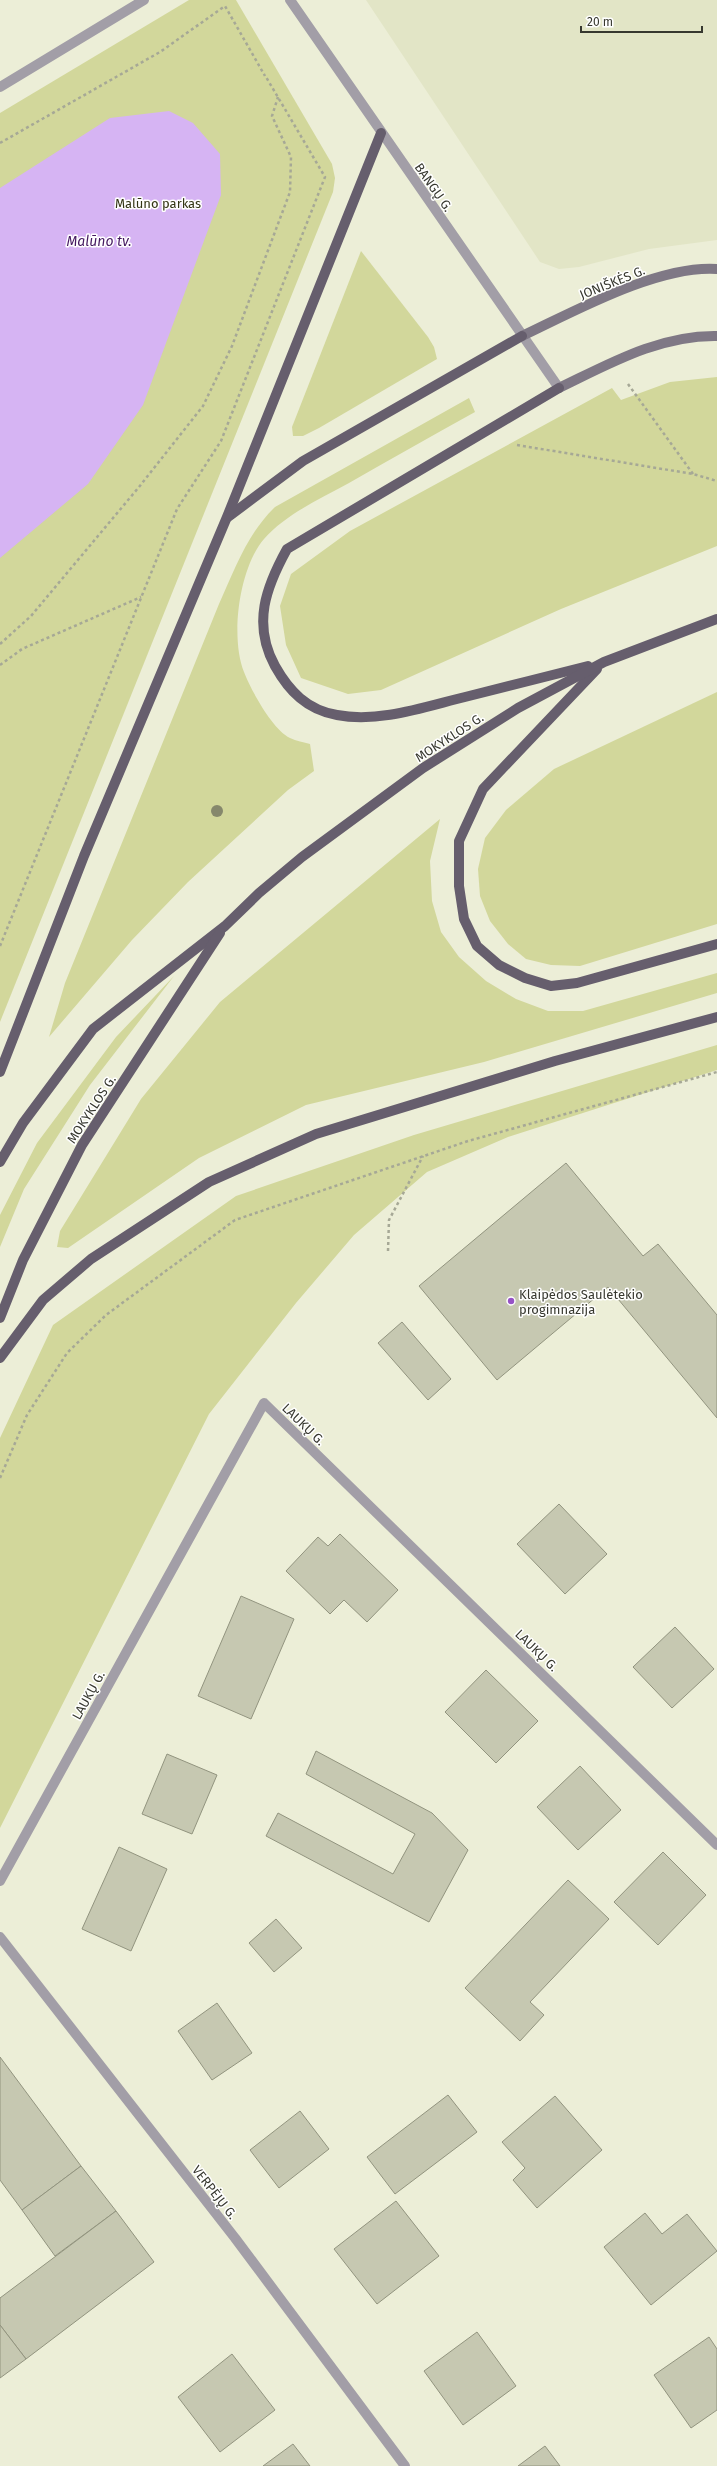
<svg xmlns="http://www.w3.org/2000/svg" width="717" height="2466" font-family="'Fira Sans',sans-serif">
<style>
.built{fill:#e2e5c6}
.green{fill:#d2d79b}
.water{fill:#d6b4f3}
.building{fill:#c6c8b1;stroke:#92947f}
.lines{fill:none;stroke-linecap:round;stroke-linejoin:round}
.path{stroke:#a6a896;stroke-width:2.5;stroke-dasharray:3 3;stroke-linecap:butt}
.street{stroke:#a29ea7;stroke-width:10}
.secondary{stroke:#7f7885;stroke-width:10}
.primary{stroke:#665e6d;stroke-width:10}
.tree{fill:#86886c}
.poi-dot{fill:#9652c6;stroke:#fff;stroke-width:1.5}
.labels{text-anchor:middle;stroke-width:3;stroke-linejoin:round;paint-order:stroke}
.street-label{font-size:13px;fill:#37382f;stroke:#fff}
.park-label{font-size:13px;fill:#333415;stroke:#fff}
.poi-label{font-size:13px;fill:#37382f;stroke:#fff;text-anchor:start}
.water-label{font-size:14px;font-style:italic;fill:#451961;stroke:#fff}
</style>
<rect width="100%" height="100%" fill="#eceed7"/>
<path class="built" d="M366,0H717V240L649,249L579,267L559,269L540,262Z"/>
<g class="green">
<path d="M189,0H236L332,164L335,178L333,192L0,1022V113Z"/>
<path d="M361,251L428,337L434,347L437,359L319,428L303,436H293L292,427Z"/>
<path d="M717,377V546L561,609L381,690L348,694L301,678L286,645L280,606L291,574L350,531L612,388L621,400L670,382Z"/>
<path d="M469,398L475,412C433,435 391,459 349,483C320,499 286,514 264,539C239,568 230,637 244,672C251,690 272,729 290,738C296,741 304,742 310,744L314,771L288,790L188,882L132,940L49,1037L65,983L219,604C235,569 247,534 275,507Z"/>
<path d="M717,692V924L580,966L551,965L526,959L508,944L490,921L480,896L478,869L485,838L506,810L554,769Z"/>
<path d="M440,819L430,861L432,901L441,932L459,957L486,981L516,999L548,1011H583L717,973V993L484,1062L306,1105L199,1158L68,1248L57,1247L60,1231L141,1099L220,1002Z"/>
<path d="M174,976L90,1085L24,1189L0,1247V1215L37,1143L116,1037Z"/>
<path d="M717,1045V1070L508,1137L427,1172L354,1235L296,1303L209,1414L0,1828V1438L53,1325L236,1196L414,1135Z"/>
</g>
<path class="water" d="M169,111L193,123L220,154L221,195L143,405L88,484L0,558V188L110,118Z"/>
<g class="building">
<path d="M566,1163L643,1256L658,1244L717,1315V1418L608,1287L497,1380L419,1286Z"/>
<path d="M402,1322L451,1379L428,1400L378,1343Z"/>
<path d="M559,1504L607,1554L565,1594L517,1544Z"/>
<path d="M340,1534L398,1590L367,1622L344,1600L330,1614L286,1571L318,1537L328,1546Z"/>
<path d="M241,1596L294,1619L251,1719L198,1696Z"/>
<path d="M675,1627L714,1669L672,1708L633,1667Z"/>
<path d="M486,1670L538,1721L496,1763L445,1712Z"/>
<path d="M316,1751L432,1813L468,1850L429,1922L266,1836L278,1813L393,1874L415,1834L306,1774Z"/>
<path d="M167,1754L217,1775L192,1834L142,1814Z"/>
<path d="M580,1766L621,1810L578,1850L537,1807Z"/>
<path d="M119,1847L167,1869L131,1951L82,1929Z"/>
<path d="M663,1852L706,1895L658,1945L614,1902Z"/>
<path d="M568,1880L609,1919L530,2002L544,2015L520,2041L465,1988Z"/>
<path d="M276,1919L302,1948L274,1972L249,1943Z"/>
<path d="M217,2003L252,2053L212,2080L178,2031Z"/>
<path d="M0,2057L81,2166L22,2210L0,2180Z"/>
<path d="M448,2095L477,2132L395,2194L367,2157Z"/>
<path d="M555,2096L602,2150L537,2208L513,2180L525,2168L502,2142Z"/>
<path d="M300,2111L329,2149L279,2188L250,2150Z"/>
<path d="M81,2166L116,2211L55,2256L22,2210Z"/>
<path d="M396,2201L439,2256L377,2304L334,2249Z"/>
<path d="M116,2211L154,2262L26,2359L0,2325V2298Z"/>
<path d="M645,2213L662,2234L687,2214L717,2251L651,2305L604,2247Z"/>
<path d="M0,2325L26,2359L0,2378Z"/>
<path d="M477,2332L516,2386L463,2425L424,2371Z"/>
<path d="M709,2337L717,2349V2410L691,2428L654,2375Z"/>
<path d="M232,2354L275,2410L220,2452L178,2397Z"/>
<path d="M293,2444L310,2466H263Z"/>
<path d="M545,2446L560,2466H518Z"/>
</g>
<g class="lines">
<g class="path">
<path d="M0,143L160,52L225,6L265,76"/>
<path d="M628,384L693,474"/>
<path d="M517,445L693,474L717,481"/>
<path d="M0,644L31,616L139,487L203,406L232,346L290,192L291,157L272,116L278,97"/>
<path d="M0,665L22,649L141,597"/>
<path d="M0,946L177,509L221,441L325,177L266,77"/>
<path d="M388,1251L389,1220L423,1156"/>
<path d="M0,1478L27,1415L67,1353L106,1315L235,1220L468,1141L717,1072"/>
</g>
<g class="street">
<path d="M290,0L559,388"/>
<path d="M0,87L144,0"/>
<path d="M0,1881L264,1403L717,1845"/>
<path d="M0,1937L235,2238L405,2466"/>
</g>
<g class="secondary">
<path d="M522,336C575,311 658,265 717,269"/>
<path d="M559,388C609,364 659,335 717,336"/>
</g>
<g class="primary">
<path d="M559,388L287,549C266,587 252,624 275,666C289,691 307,710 337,715C379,723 424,707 465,697C506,687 547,676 588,666"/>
<path d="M228,517L303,461L522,336"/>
<path d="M597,669L483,789L459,841V886L464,919L477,946L499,965L525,978L551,986L577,983L717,944"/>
<path d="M0,1072L84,856L227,517L381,133"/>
<path d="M0,1162L23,1123L93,1029L225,926L259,893L302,857L423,768L518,708L604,662L717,619"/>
<path d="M0,1318L23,1260L82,1145L220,933"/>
<path d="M0,1358L43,1300L91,1259L209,1182L316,1134L555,1061L717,1017"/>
</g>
</g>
<circle class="tree" cx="217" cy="811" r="6"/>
<circle class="poi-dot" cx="511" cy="1301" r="4"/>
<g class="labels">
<g class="street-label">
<text transform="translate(434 187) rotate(55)" y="5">BANGŲ G.</text>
<text transform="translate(612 282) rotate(-22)" y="5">JONIŠKĖS G.</text>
<text transform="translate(449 737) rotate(-33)" y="5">MOKYKLOS G.</text>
<text transform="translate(91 1109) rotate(-57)" y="5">MOKYKLOS G.</text>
<text transform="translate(304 1424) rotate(44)" y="5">LAUKŲ G.</text>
<text transform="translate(537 1650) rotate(44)" y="5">LAUKŲ G.</text>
<text transform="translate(88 1695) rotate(-61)" y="5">LAUKŲ G.</text>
<text transform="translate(215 2192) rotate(52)" y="5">VERPĖJŲ G.</text>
</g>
<g class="park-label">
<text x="158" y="208">Malūno parkas</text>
</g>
<g class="poi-label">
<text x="519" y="1299">Klaipėdos Saulėtekio<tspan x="519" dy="15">progimnazija</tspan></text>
</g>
<g class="water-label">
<text x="99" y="246">Malūno tv.</text>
</g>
</g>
<path d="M581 26v6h121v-6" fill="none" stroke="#37382f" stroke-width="2"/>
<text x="587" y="26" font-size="12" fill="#37382f" stroke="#ffffff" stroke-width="3" paint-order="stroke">20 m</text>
</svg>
